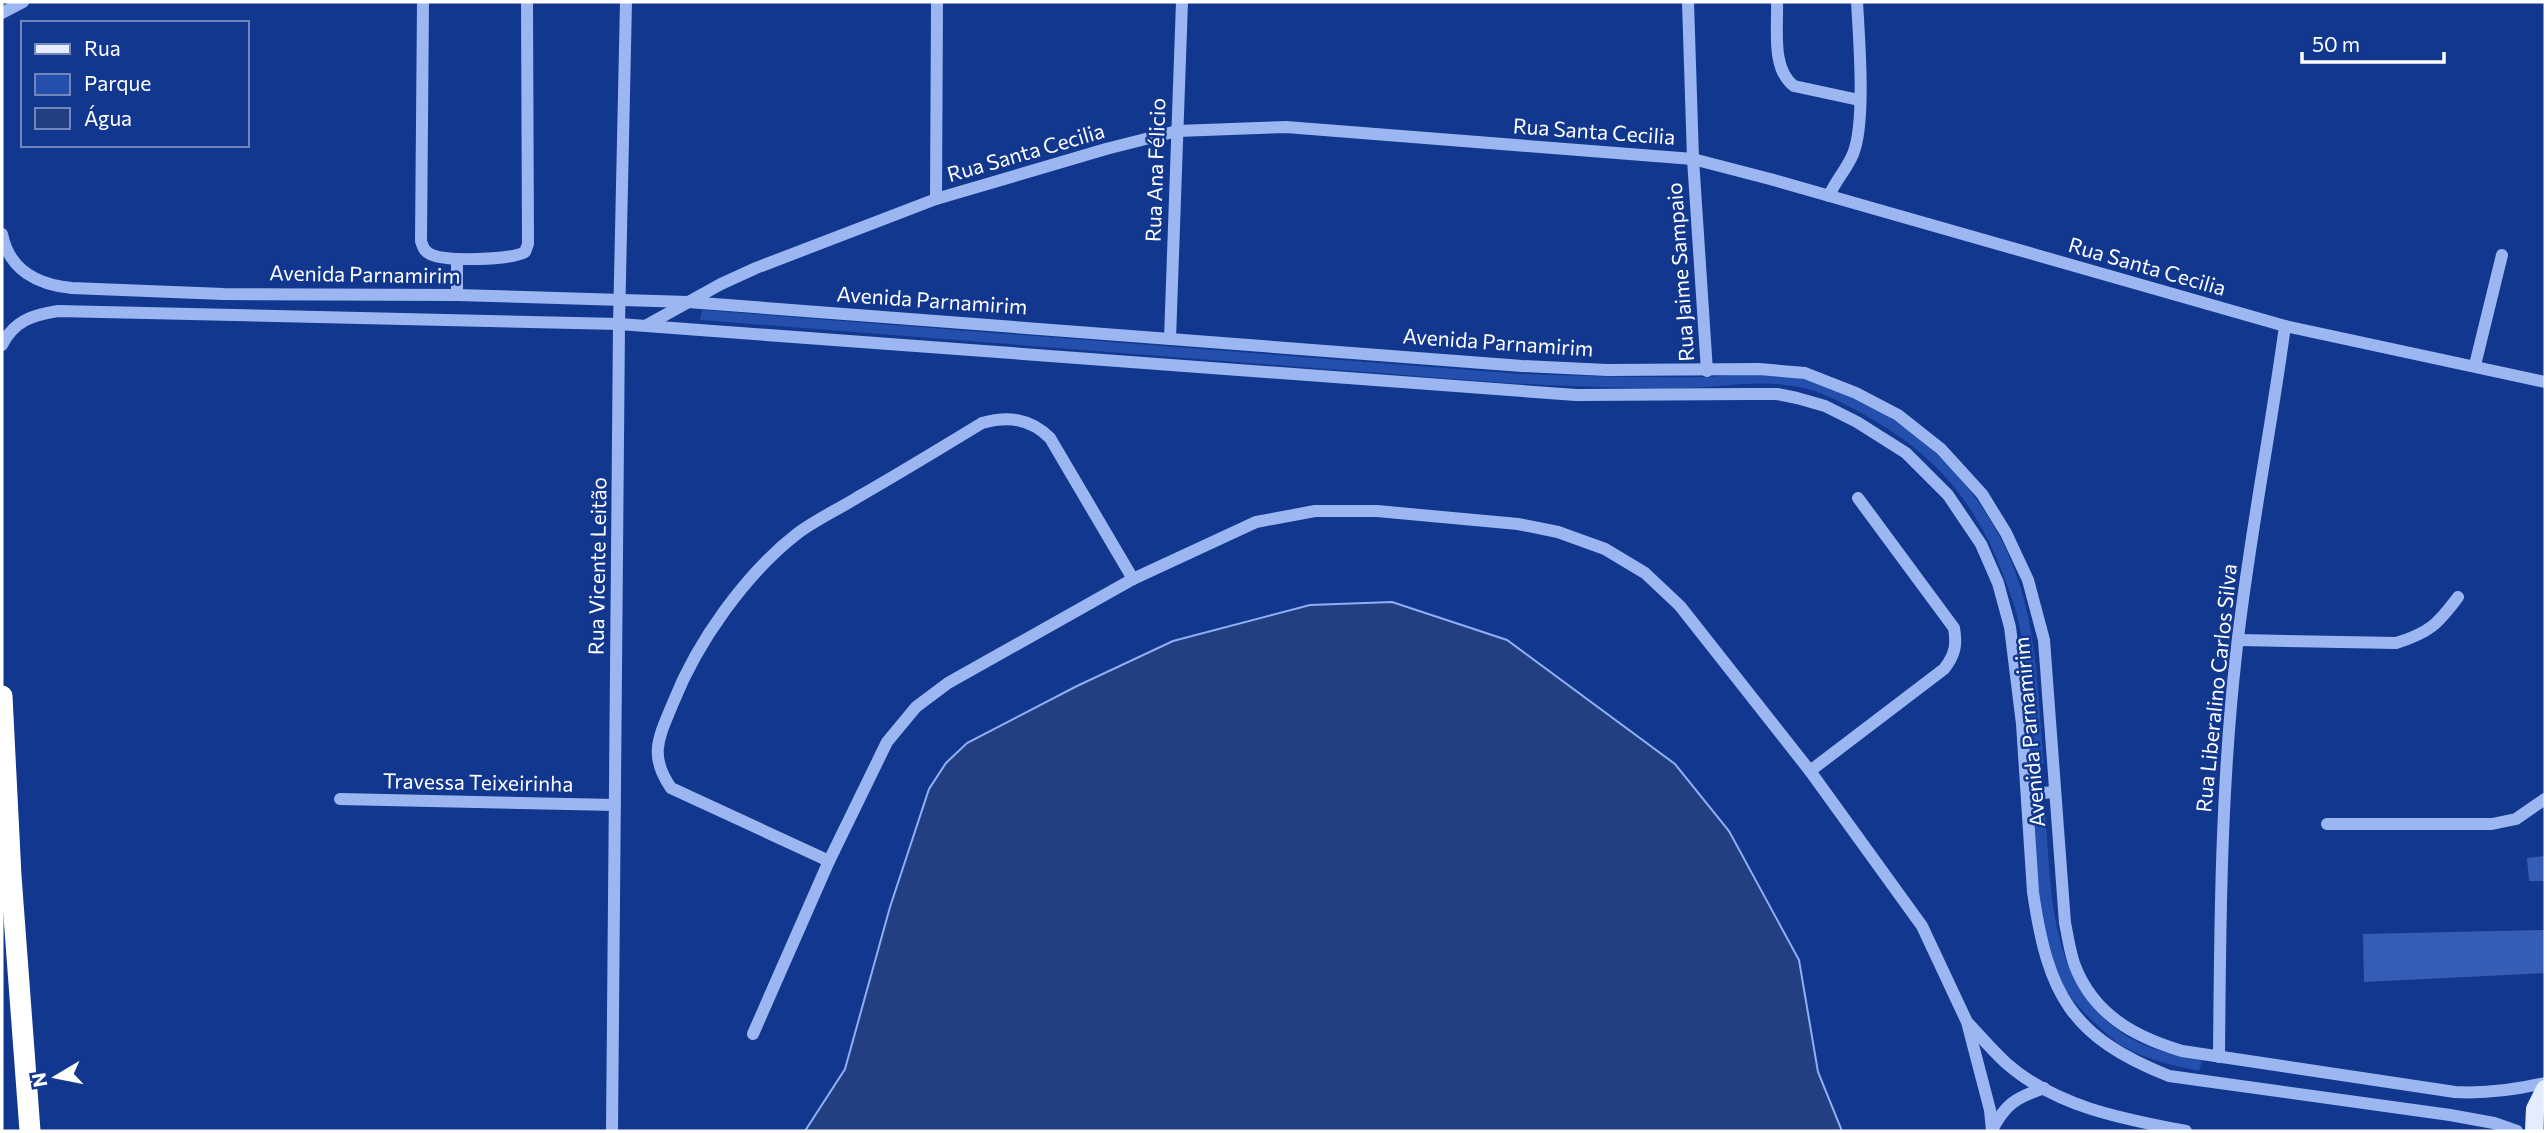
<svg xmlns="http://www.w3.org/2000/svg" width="2547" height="1133" font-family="Commissioner,sans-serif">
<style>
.green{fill:#244fad}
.water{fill:#243f81;stroke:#8eaff5;stroke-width:2}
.building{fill:#365db5}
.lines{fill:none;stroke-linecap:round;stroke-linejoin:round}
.minor{stroke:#9cb6f1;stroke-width:12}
.major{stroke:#e6ecff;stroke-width:18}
.highway{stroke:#fff;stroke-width:21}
.labels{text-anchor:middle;stroke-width:5;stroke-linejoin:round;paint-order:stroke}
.street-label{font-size:21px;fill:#fff;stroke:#12378e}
</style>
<rect width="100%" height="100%" fill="#12378e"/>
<g class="green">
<path d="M702,310L1521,374C1583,376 1644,378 1706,377C1733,376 1763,368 1790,374C1804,376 1817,384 1830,388C1927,424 2002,506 2026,607C2038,658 2039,713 2044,764L2032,765C2028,716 2029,659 2016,612C2013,600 2008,588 2004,577C1978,507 1940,459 1875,421C1849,406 1822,390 1793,386C1758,380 1722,387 1687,388C1627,389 1567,386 1507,383L700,320Z"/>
<path d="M2034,811H2045C2052,894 2048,990 2130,1038C2152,1051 2178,1055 2202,1061L2199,1071C2175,1066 2150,1060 2128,1049C2115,1042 2104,1032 2094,1022C2081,1010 2068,996 2060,981C2036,939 2037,859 2034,811Z"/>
</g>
<path class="water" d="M1392,602L1507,640L1675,764L1729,831L1799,960L1818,1072L1842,1131H805L845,1069L890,907L929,789L946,763L967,743L1077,686L1173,641L1310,605Z"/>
<g class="building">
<path d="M2545,856V881H2529L2527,858Z"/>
<path d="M2545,930V973L2364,982L2363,934Z"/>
</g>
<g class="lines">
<g class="minor">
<path d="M423,2L421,241C423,247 424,251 430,254C445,262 510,260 525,252L528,244L527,2"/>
<path d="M1688,2L1693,159L1707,371"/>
<path d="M1777,2C1778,28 1771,69 1794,86L1859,100"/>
<path d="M2,13L23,2"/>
<path d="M1829,196C1835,181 1847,169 1853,154C1866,123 1859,38 1857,2"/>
<path d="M936,199L937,2"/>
<path d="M2,234C9,270 38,285 72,288L223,294L457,295L688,302L1522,366L1607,370L1759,369L1805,373L1856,393L1898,415L1941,449L1982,494L2006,533L2028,580L2044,640L2065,923C2068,937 2070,953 2075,966C2094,1015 2135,1037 2182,1051L2455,1092C2486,1094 2514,1090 2545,1083"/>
<path d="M457,295V259"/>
<path d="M647,325L721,284L756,268L936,199L1106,149L1177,131L1286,127L1693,159L1770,179L2285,326L2545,382"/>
<path d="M1170,339L1182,2"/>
<path d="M2,345C14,321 32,315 58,311L619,324L1576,395L1750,394H1777L1797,398L1825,406L1857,422L1906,453L1948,495L1981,544L1998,583L2010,627L2022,724L2033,892C2048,995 2071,1037 2169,1076L2450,1115L2494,1123L2517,1131"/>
<path d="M2475,365L2502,255"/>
<path d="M2238,640L2396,643C2429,633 2438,624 2458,597"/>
<path d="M1810,771L1944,669C1955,655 1957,645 1954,628L1858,498"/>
<path d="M2027,794L2055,792"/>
<path d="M340,799L615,805"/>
<path d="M2327,824H2492L2516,819L2545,799"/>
<path d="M829,861L671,788C648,755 659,737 673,703C697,642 746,573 798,533C817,519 839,509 858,497C900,473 941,448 982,423C1008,416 1030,418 1050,438L1133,579"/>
<path d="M1969,1024C1981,1037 1993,1051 2006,1063C2056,1107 2123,1119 2186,1131"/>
<path d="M753,1034L829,861L887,742L916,707L948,683L1133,579L1256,522L1315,511H1377L1518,524L1558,532L1605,549L1645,573L1680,606L1810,771L1922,926L1967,1022L1990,1110L1992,1131"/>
<path d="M2219,1057C2220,923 2221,789 2236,655C2248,545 2270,436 2285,326"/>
<path d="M1992,1130C2006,1103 2016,1098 2044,1088"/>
<path d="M612,1131L619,324L626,2"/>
</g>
<path class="major" d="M2534,1131L2535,1109L2545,1089"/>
<path class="highway" d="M2,696L11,876L30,1131"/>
</g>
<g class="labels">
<g class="street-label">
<text transform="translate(1594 132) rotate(4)" y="7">Rua Santa Cecilia</text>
<text transform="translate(1026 153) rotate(-16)" y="7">Rua Santa Cecilia</text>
<text transform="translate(1156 170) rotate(-88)" y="7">Rua Ana Félicio</text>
<text transform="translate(2147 267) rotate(16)" y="7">Rua Santa Cecilia</text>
<text transform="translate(1681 272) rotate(-94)" y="7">Rua Jaime Sampaio</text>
<text transform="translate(365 275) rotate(1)" y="7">Avenida Parnamirim</text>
<text transform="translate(932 301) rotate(4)" y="7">Avenida Parnamirim</text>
<text transform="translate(1498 343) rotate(4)" y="7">Avenida Parnamirim</text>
<text transform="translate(598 566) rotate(-89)" y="7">Rua Vicente Leitão</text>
<text transform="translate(2217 688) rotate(-84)" y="7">Rua Liberalino Carlos Silva</text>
<text transform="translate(2030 732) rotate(-95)" y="7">Avenida Parnamirim</text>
<text transform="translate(478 783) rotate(1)" y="7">Travessa Teixeirinha</text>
</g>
</g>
<rect width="2547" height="1133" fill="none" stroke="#ffffff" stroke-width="7"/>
<rect x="21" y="21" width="228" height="126" fill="#12378e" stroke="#7187bb" stroke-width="2"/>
<rect x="35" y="44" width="35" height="10" fill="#e6ecff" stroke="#7187bb" stroke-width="2"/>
<text x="84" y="56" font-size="21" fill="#ffffff">Rua</text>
<rect x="35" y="74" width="35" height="21" fill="#244fad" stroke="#7187bb" stroke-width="2"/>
<text x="84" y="91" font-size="21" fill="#ffffff">Parque</text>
<rect x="35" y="108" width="35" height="21" fill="#243f81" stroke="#7187bb" stroke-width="2"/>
<text x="84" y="126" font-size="21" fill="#ffffff">Água</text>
<g transform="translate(56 1077) rotate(260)" stroke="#12378e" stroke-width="5" paint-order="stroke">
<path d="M0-5L12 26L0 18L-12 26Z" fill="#ffffff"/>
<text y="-10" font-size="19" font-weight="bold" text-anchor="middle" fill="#ffffff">N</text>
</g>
<path d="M2302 52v10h142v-10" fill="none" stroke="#ffffff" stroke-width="3.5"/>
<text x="2312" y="52" font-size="21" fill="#ffffff" stroke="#12378e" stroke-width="5" paint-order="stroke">50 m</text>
</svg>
